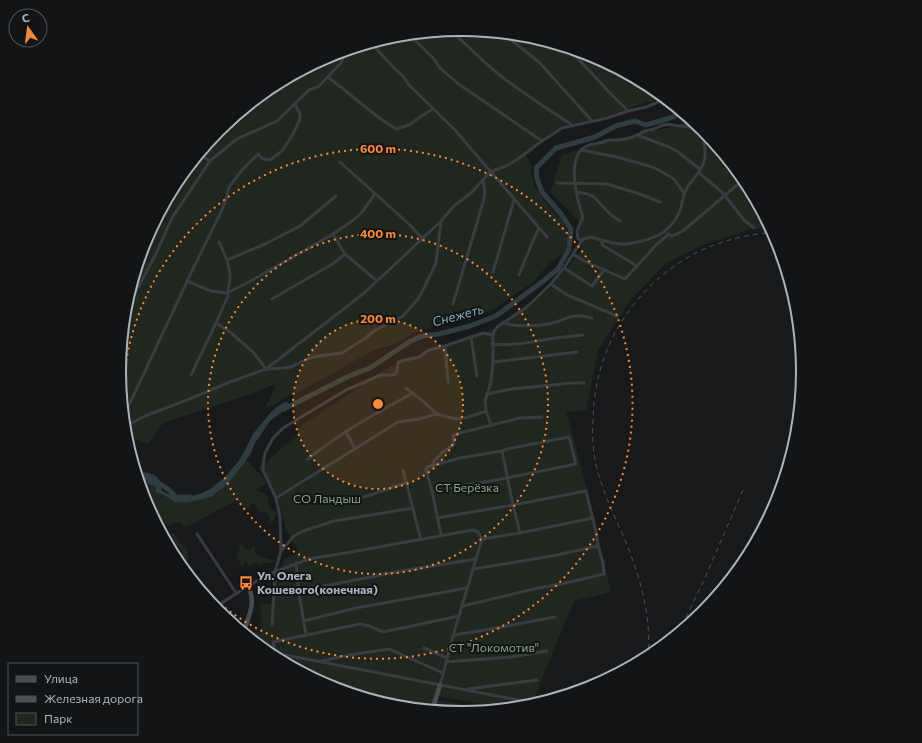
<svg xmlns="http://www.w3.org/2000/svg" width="922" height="743" font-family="Commissioner,sans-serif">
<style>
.built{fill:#242528}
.green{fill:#1f271e}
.water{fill:#2d3d41}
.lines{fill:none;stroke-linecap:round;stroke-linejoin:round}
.river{stroke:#2d3d41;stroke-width:5}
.street{stroke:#393c41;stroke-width:3}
.secondary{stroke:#474c51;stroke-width:4.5}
.rail{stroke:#4c5156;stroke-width:1;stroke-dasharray:5 4;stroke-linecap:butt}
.ring{fill:none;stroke:#ff872d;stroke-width:2;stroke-dasharray:2 4}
.labels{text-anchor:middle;stroke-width:4;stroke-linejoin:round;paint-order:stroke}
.park-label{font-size:12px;fill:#86a97f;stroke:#131416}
.poi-label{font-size:12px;font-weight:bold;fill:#aab3bc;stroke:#131416;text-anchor:start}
.water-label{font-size:13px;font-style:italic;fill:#7eacba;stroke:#131416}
.rim{fill:none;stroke:#aab3bc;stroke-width:2}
.centre{fill:#ff872d;stroke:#131416;stroke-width:2}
.ring-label{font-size:12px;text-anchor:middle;font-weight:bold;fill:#ff872d;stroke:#131416;stroke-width:4;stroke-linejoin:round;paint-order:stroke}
</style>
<rect width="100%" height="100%" fill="#18191b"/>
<path class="built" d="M436,700L500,710L461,714L433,711Z"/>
<g class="green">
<path d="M461,29L528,36L592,55L651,87L660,94L655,100L603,117L561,126L526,155L532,166L531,172L535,187L550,209L564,222L568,234L566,248L563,254L550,263L533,282L491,311L415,332L395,344L377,349L363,356L297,393L282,399L275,405L264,408C269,401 274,393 275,385H273L251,394L163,423L148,444L127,435L129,420L123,419L119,371L125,304L145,240L176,181L206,144L221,133L219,129L271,87L330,55L394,36Z"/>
<path d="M692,120L703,129L746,181L770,227L751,229L705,244L665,264L628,303L598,351L586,410L566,412L568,417L591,505L611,592L574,601L531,706L512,709L442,697L435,694L430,711L394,707L330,688L271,656L246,636L247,631L262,633L260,604H272L276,574L284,570L282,567L284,559L298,553L293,541L285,528L278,498L259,468L297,435L298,428L389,367L439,348L496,328L550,288L581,251L578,221L550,192L562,155L618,138L667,128Z"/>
<path d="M247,460L267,483L256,490C259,491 263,493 266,495C272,501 264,508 276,511L277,514L273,522H270C268,513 269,511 258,512L257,510L255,504L252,503L250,508H247L238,503L237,500L186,527L179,522L159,529L144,502L137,478C143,478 153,483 156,488L155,489L158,493L168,497L173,501L175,502L192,501L212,496L215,493L220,491L230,481L243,465L244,463Z"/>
<path d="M174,533L179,543L186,547L188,557L187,562L183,559H180V564L189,567L188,570H183L174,558L178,553H181L182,551C179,545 172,544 166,543L163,537Z"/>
<path d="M241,544L248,550L255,546V553L268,559L276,560L272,563H264L259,566L255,563L252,564L250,567L248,566L247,561H246L242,568L236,554L240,550L239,545Z"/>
</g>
<path class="water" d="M287,401L289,408L285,410L270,421L255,443L251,453L243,465C234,475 227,488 215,493L213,496C203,499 186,504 175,502C172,501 170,498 167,497C163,494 159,494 155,491L156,488L154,485H150C147,481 142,478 137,478L135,472C144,472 156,472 160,481C162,484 161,487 162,491L173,496L183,498L202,493L210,489L224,478L238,462L244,452L253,434L270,413L278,406Z"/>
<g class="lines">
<g class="river">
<path d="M284,409L349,376L370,368L409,342L422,336L439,334L470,326L496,316L542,282L558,269L569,249L571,229L561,214L542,192L537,179L536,168L556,148L595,137L616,126L634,121L638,122L643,124L646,125L670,118L683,112"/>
<path d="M156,481L169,490L176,497H190"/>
</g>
<g class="street">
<path d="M451,30C467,46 483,62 501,76C524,94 548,109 572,125"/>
<path d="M502,33L539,62L592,121"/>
<path d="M409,34L434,59L440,68L457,83L542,141"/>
<path d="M371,43L394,68L403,76L409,85L455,130L547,237"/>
<path d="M567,47L611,94L628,111"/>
<path d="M291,76L309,66"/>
<path d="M328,77L378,117L396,129L409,125L426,113L433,109"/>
<path d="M642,82L655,95L663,98"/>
<path d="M637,135L669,147L678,152L701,170"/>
<path d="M704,140L714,148L743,179"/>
<path d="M581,150L617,157L649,166L657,169L674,179L684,193"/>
<path d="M198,154L210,161"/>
<path d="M340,162L410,225L422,238"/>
<path d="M699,173L722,192L744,220L754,228"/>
<path d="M557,183L607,184L637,193L660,202"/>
<path d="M576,192L587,194L593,196L611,215L620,221"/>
<path d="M333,234L345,254L377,281"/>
<path d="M667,234L672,236L683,231L744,179"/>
<path d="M582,240L578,239L577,231L583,217C577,200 565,156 587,146C589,145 593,144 595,144C600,143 605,141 610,140C616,140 620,140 626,139C629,138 634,137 637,135C640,134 642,132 645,131C648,130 651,130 654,129C657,128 660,126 663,125C675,122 682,131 695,123"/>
<path d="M602,241V245L637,266"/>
<path d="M573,254L584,261L625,279L657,244L668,235"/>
<path d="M227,260L265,244L300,226L336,196"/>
<path d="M564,268L592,286L604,270"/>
<path d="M493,272L514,200"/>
<path d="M519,275L532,243L539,228"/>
<path d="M187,281L211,291L227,293L249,282L333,234L352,221L362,212L375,194"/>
<path d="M551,284L567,295L617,316"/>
<path d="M272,299L334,263L345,254"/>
<path d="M453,304L484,199L485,192L483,180"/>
<path d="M124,313L156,254L172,218L210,161L237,139L277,121L309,90L318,87L341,63L346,52L349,49"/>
<path d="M503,322C512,328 545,326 556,322C563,320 569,316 576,316C582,315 587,317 592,318"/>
<path d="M216,323L230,332L253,352L266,369"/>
<path d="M471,337L477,376"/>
<path d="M492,344C514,346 534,342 555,338C564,337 573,336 583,335"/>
<path d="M445,346L448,382"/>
<path d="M493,362L577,352"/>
<path d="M266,369L336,315L364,293L389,270L441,221L455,205L472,192L490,172L506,166L518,159L542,141L562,128L607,118L628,111L646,107L656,103L664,97"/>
<path d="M191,375L216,323L228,296C226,289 231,283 230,276C230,264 224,253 219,242"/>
<path d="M406,388L425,403L437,414"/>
<path d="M487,394L512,389L572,383H584"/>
<path d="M123,418L191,273L221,212L226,199L229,187L242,170L258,154L263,159L270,160L282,151L293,134L300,119V114L295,104"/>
<path d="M124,424L128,425L145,416L187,400L230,382L266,369L284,368L291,367L307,359L318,356L342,353L367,337L374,331L403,316L418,299L424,288L436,263L441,221"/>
<path d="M491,425L486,411L485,401L491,382L493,362V335L494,332L497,327L527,307L551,284L564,268L582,240L590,237C600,239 609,243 620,244C631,245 658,238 666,230C671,226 676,220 679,213C682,207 682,199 685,192C689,181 701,174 704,161C708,151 701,141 705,131"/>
<path d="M346,432L355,449"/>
<path d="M502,451L513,505L520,533"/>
<path d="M308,459C340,433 376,413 413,393"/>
<path d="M431,466L460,458L502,451L507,449L569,437L576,464L507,478L432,491"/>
<path d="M403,470L421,540"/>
<path d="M276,498L398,422L419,419L437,414L448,417L457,419L465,418L486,411"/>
<path d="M355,500L406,483"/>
<path d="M437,518L513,505L586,491L596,532L598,546L603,563L604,574L561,584L538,588L463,606"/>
<path d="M197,534L236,593"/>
<path d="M441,535L432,491L426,470L427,467L431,466L435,460L442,453L454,444L453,436L456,434L520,418L542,417"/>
<path d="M482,539L520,533L593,518"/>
<path d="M281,551L294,536L303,531L334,521L413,508"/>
<path d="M296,563L299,593L306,635"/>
<path d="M473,569L552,556L598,546"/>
<path d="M299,593L324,586L401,571L476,559"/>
<path d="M214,608L248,586L269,574L309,559L351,552L473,530L478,532L482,539"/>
<path d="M459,616L383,632L369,626L360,624L273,642L275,653L528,702"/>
<path d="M303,621L356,608L467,588"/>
<path d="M272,625L275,572L281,551L280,517L276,498L263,470V465L265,453L273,438L283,428L346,390L381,375H394L397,371L398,363L401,361L419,357L429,350L445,346L483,333L493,335"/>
<path d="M454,635L485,630L555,617"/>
<path d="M424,648L447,658"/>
<path d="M322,661L349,655L389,649L443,673"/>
<path d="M446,662L511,657L547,651"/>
<path d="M440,685C444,672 447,659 450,646C461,610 471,575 482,539"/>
<path d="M468,689L537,680"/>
</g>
<g class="secondary">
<path d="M243,634C248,617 257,603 248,586"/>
<path d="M432,711L440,685"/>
</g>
<g class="rail">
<path d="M726,586L778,502"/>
<path d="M678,634L704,580L743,490"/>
<path d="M648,658C652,614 639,573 622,533C612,511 602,489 596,465C593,450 592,435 593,420C594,351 630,291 690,256C715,242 744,235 773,232"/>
</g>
</g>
<circle cx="378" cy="404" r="85" fill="#ff872d" fill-opacity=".12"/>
<g class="ring">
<circle cx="378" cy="404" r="85"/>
<circle cx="378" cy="404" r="170"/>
<path d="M125 439A255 255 0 1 1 173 556"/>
</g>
<defs>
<symbol id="bus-bare" viewBox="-9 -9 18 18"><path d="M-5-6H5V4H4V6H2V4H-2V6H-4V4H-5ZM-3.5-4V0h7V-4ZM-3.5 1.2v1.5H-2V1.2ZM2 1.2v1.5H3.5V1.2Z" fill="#ff872d" stroke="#131416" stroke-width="2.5" paint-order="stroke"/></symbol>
</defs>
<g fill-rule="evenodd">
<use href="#bus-bare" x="236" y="573" width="20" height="20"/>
</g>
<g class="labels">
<g class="park-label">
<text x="467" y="492">СТ Берёзка</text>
<text x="327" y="503">СО Ландыш</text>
<text x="494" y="652">СТ "Локомотив"</text>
</g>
<g class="poi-label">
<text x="257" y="580">Ул. Олега<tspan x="257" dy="14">Кошевого(конечная)</tspan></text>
</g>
<g class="water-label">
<text transform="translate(458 315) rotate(-15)" y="5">Снежеть</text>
</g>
</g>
<path d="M0 0H922V743H0ZM126 371a335 335 0 1 1 670 0a335 335 0 1 1-670 0Z" fill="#131416" fill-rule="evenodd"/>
<path class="rim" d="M126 371a335 335 0 1 1 670 0a335 335 0 1 1-670 0Z"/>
<circle cx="378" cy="404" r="6" class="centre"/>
<g class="ring-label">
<text x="378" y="153">600 m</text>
<text x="378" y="238">400 m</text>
<text x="378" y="323">200 m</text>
</g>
<rect x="8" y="663" width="130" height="72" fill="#131416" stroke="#4f5458"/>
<rect x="16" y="676" width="20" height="6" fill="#474c51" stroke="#4f5458"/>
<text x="44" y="683" font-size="12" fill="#aab3bc">Улица</text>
<rect x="16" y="696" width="20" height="6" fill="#4c5156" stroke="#4f5458"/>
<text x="44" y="703" font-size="12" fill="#aab3bc">Железная дорога</text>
<rect x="16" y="713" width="20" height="12" fill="#1f271e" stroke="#4f5458"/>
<text x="44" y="723" font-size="12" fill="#aab3bc">Парк</text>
<g transform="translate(28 28) rotate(346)"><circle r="19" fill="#131416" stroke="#4f5458"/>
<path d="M0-3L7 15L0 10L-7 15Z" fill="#ff872d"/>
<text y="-6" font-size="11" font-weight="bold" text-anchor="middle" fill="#aab3bc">С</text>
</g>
</svg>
